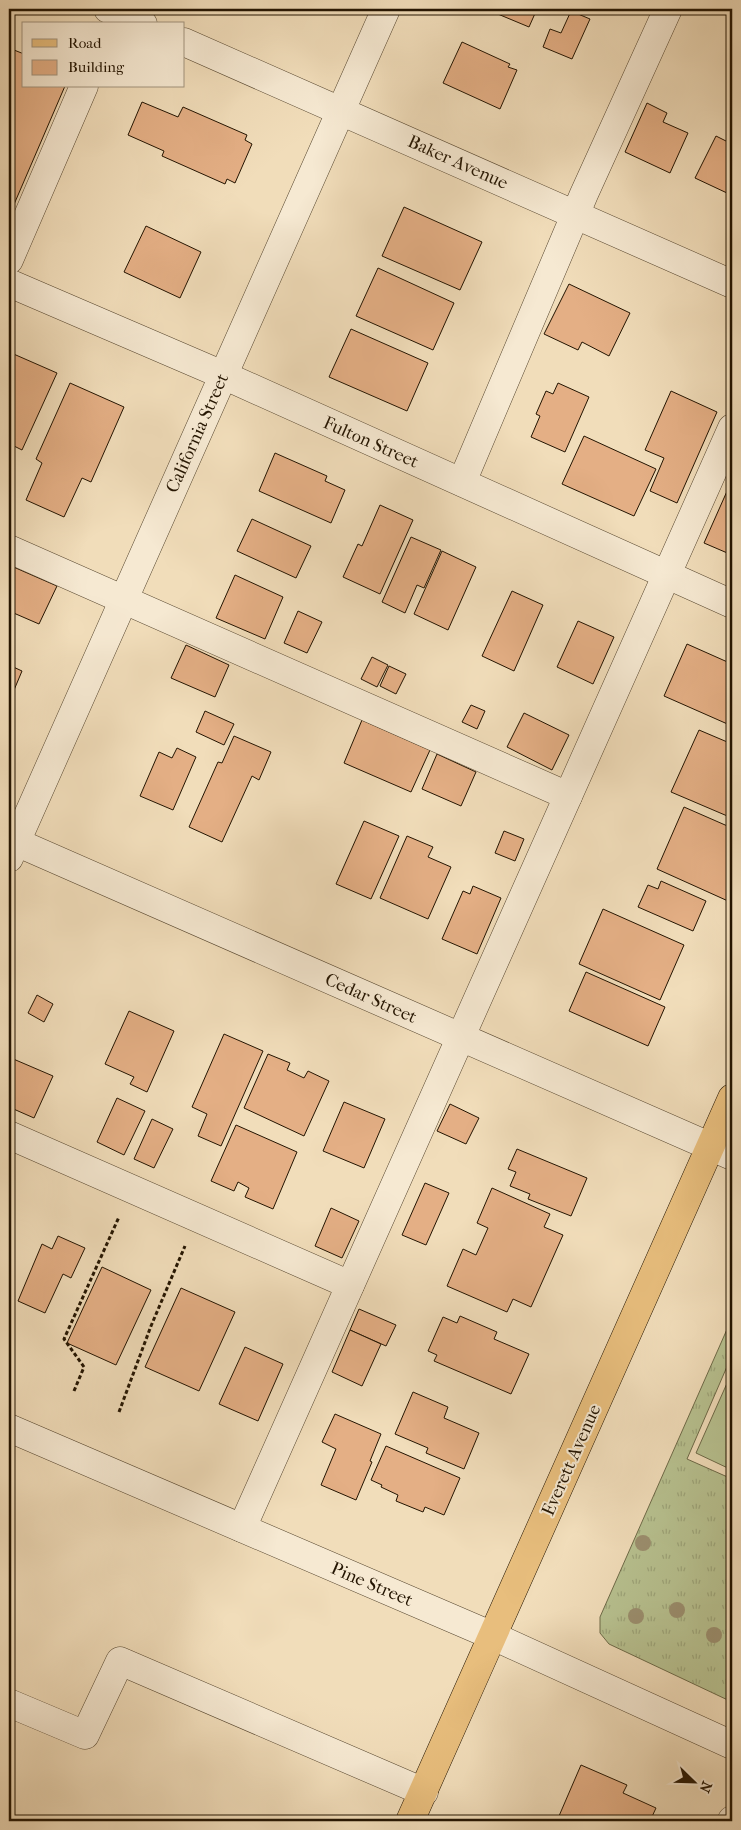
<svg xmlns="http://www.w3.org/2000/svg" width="741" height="1830" font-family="'IM FELL French Canon',serif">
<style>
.grass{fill:url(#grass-tufts);stroke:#6e6b49}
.garden{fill:#b8c291;stroke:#6e6b49}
.building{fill:#e4af85;stroke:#231401}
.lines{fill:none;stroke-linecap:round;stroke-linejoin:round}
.minor-casing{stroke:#56462f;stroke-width:29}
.major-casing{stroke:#231401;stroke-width:29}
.path{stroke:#231401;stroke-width:3;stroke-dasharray:4 2.5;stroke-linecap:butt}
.minor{stroke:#f6e9d2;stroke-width:28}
.major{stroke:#e8be7d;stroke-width:28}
.tree{fill:#9c9070}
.labels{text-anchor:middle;stroke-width:4;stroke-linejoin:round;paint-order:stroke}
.street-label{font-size:18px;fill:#231401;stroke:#f6e9d2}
</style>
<defs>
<pattern id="grass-tufts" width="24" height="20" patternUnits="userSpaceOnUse" patternTransform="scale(1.25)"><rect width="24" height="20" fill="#b8c291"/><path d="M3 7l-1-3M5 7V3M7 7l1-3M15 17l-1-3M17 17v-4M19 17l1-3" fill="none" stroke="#9ea67b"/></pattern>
</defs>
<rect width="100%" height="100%" fill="#f1ddba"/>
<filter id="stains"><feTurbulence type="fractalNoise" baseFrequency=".004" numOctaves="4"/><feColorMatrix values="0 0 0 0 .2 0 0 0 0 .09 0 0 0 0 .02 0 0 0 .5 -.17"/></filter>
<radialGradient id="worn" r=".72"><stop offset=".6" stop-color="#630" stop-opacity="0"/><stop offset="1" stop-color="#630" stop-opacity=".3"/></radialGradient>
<path class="grass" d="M732,1318V1355L687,1459L732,1479V1702L609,1644L600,1633V1617Z"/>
<path class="garden" d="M732,1372V1470L696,1453Z"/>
<g class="building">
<path d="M494,9H537L529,27L493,12Z"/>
<path d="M571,11L590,19L572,59L543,47L550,29L561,33Z"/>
<path d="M462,42L510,64L508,67L517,70L500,109L443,83Z"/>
<path d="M9,48L24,54V86H65L9,216Z"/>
<path d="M142,102L178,117L183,107L247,135L245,140L252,144L235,183L227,179L225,184L162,156L164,151L128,135Z"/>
<path d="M647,103L667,113L663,122L688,133L670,173L625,152Z"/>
<path d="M716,136L732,144V182L727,193L695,178Z"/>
<path d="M404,207L482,242L460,290L382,256Z"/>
<path d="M146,226L201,252L180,298L124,272Z"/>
<path d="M378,268L454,303L433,350L356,316Z"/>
<path d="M569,284L630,313L609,356L582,342L578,350L544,334Z"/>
<path d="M351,329L428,363L407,411L329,377Z"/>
<path d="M9,352L57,373L22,450L14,446L9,458Z"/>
<path d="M70,383L124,407L91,482L82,478L64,517L26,500L42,463L36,459Z"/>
<path d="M558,383L589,397L565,452L531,437L540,416L536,414L546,391L553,394Z"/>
<path d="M671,391L717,412L677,503L650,491L664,458L645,450Z"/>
<path d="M584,436L656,469L634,516L562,484Z"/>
<path d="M275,453L327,476L325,481L345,490L331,523L259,491Z"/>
<path d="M732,480V555L704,543Z"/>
<path d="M380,505L413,520L380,594L343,577L358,544L362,546Z"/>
<path d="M252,519L311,546L296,578L237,551Z"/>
<path d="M411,537L441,550L424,588L417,585L405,613L382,602Z"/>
<path d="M442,551L476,567L448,630L414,614Z"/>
<path d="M9,565L57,586L39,624L9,611Z"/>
<path d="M235,575L283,597L265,639L216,618Z"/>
<path d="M512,591L543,605L514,671L482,656Z"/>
<path d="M298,611L322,622L307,653L284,643Z"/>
<path d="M578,621L614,637L593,684L557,667Z"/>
<path d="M687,644L732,664V726L664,696Z"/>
<path d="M186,645L229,665L215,697L171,678Z"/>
<path d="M372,657L388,665L377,687L361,679Z"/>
<path d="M9,665L22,671L9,702Z"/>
<path d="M389,666L406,674L396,694L380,686Z"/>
<path d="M9,703L14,705L9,716Z"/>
<path d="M471,705L485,711L477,729L462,722Z"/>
<path d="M205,711L234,724L224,745L196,732Z"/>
<path d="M524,713L569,735L552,770L507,747Z"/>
<path d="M362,720L430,750L411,792L344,763Z"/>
<path d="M699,730L732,744V818L671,792Z"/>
<path d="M234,736L271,752L259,780L252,776L222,842L189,827L218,762L222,763Z"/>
<path d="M177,748L196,757L173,810L140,796L159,752L172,758Z"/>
<path d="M437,754L476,772L461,806L422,789Z"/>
<path d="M684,807L732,828V890L728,901L657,869Z"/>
<path d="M364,821L399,836L371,899L336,884Z"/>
<path d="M504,831L524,839L515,861L495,853Z"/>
<path d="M407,836L433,847L428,857L451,867L428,919L380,898Z"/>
<path d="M661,881L706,901L693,931L638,907L648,885L658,889Z"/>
<path d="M473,886L501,898L477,954L442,939L463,891L470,894Z"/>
<path d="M603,909L684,945L660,1000L579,964Z"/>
<path d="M586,972L665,1007L648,1046L569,1011Z"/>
<path d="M37,995L53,1004L44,1022L28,1013Z"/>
<path d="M129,1011L174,1031L147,1092L130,1084L134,1077L105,1064Z"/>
<path d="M224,1034L263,1051L221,1146L198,1136L207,1114L192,1107Z"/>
<path d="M268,1054L290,1063L287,1070L304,1078L308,1071L329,1081L304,1136L244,1108Z"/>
<path d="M11,1058L53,1076L34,1118L9,1107V1062Z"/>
<path d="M117,1098L145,1111L124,1155L97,1142Z"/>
<path d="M344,1102L385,1119L364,1168L323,1151Z"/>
<path d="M450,1104L479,1118L466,1144L437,1131Z"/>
<path d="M152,1119L173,1129L154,1168L134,1159Z"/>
<path d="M236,1125L297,1152L273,1209L245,1197L249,1188L238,1182L234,1191L211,1181Z"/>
<path d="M517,1149L587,1178L571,1216L528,1199L530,1194L510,1186L516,1172L508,1169Z"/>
<path d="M425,1183L449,1193L426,1245L402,1235Z"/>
<path d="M492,1188L550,1214L544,1227L563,1235L531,1307L513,1299L507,1312L447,1286L463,1249L476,1255L488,1228L477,1223Z"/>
<path d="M331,1208L359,1221L342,1258L315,1246Z"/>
<path d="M58,1236L85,1248L71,1278L63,1274L45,1313L18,1301L42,1244L52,1249Z"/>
<path d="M102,1267L151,1290L116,1365L67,1343Z"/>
<path d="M181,1288L235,1312L199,1391L145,1367Z"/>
<path d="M359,1309L396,1325L386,1346L350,1330Z"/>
<path d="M460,1316L497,1332L494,1339L529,1354L511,1394L434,1361L437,1355L428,1351L443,1317L457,1323Z"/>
<path d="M350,1330L381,1344L362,1386L332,1372Z"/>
<path d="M245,1347L283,1364L258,1421L219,1404Z"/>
<path d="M413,1392L448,1407L444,1418L479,1433L464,1469L426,1453L428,1448L395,1434Z"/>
<path d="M335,1414L381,1434L370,1461L372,1462L356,1500L321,1485L336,1449L322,1442Z"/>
<path d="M386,1446L460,1478L444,1515L425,1507L423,1512L396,1501L398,1495L381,1487L382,1485L371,1480Z"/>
<path d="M581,1765L627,1785L623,1793L656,1808L650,1821H568L559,1816Z"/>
</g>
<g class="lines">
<defs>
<g id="minor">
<path d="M108,9L143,24"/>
<path d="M184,42L732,284"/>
<path d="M9,260L84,86"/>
<path d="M9,283L223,375L732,604"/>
<path d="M462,482L584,194L668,9"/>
<path d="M9,549L568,796"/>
<path d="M9,839L732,1156"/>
<path d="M9,858L386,9"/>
<path d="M9,1135L350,1285"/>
<path d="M9,1428L493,1636L732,1745"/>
<path d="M242,1528L732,428"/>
<path d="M9,1703L85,1735L120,1661L424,1792"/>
<path d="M732,1821V1820"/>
</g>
<path id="major" d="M410,1821L732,1098"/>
</defs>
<use href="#minor" class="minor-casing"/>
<use href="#major" class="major-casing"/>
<g class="path">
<path d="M74,1391L84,1367L64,1339L119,1217"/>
<path d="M119,1412L151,1326L185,1246"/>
</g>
<use href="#minor" class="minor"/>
<use href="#major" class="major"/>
</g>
<g class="tree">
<circle cx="643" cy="1543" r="8"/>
<circle cx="677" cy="1610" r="8"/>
<circle cx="636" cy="1616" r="8"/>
<circle cx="714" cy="1635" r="8"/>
</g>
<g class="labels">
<g class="street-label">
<text transform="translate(458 162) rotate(24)" y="6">Baker Avenue</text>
<text transform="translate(197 433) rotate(-66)" y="6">California Street</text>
<text transform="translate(371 442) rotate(24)" y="6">Fulton Street</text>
<text transform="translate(371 998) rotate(24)" y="6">Cedar Street</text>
<text transform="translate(571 1460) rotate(-66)" y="6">Everett Avenue</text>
<text transform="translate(372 1584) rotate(23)" y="6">Pine Street</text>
</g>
</g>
<rect width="741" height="1830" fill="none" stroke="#f1ddba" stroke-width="30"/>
<rect x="10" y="10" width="721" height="1810" fill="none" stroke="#231401" stroke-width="2.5"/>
<rect x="15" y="15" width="711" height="1800" fill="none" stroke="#231401"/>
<rect x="22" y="22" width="162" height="65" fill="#f6e9d2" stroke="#a2947e"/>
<rect x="32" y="39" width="25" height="8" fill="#e8be7d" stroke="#a2947e"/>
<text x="68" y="48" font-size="15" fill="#231401">Road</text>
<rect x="32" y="60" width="25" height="15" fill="#e4af85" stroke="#a2947e"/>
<text x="68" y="72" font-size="15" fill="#231401">Building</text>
<g transform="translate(694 1782) rotate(113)" stroke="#f6e9d2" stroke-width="4" paint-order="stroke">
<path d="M0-4L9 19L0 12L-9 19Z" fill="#231401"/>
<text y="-8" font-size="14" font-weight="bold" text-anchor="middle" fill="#231401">N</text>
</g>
<rect width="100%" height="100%" filter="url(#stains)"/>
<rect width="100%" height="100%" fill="url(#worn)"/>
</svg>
